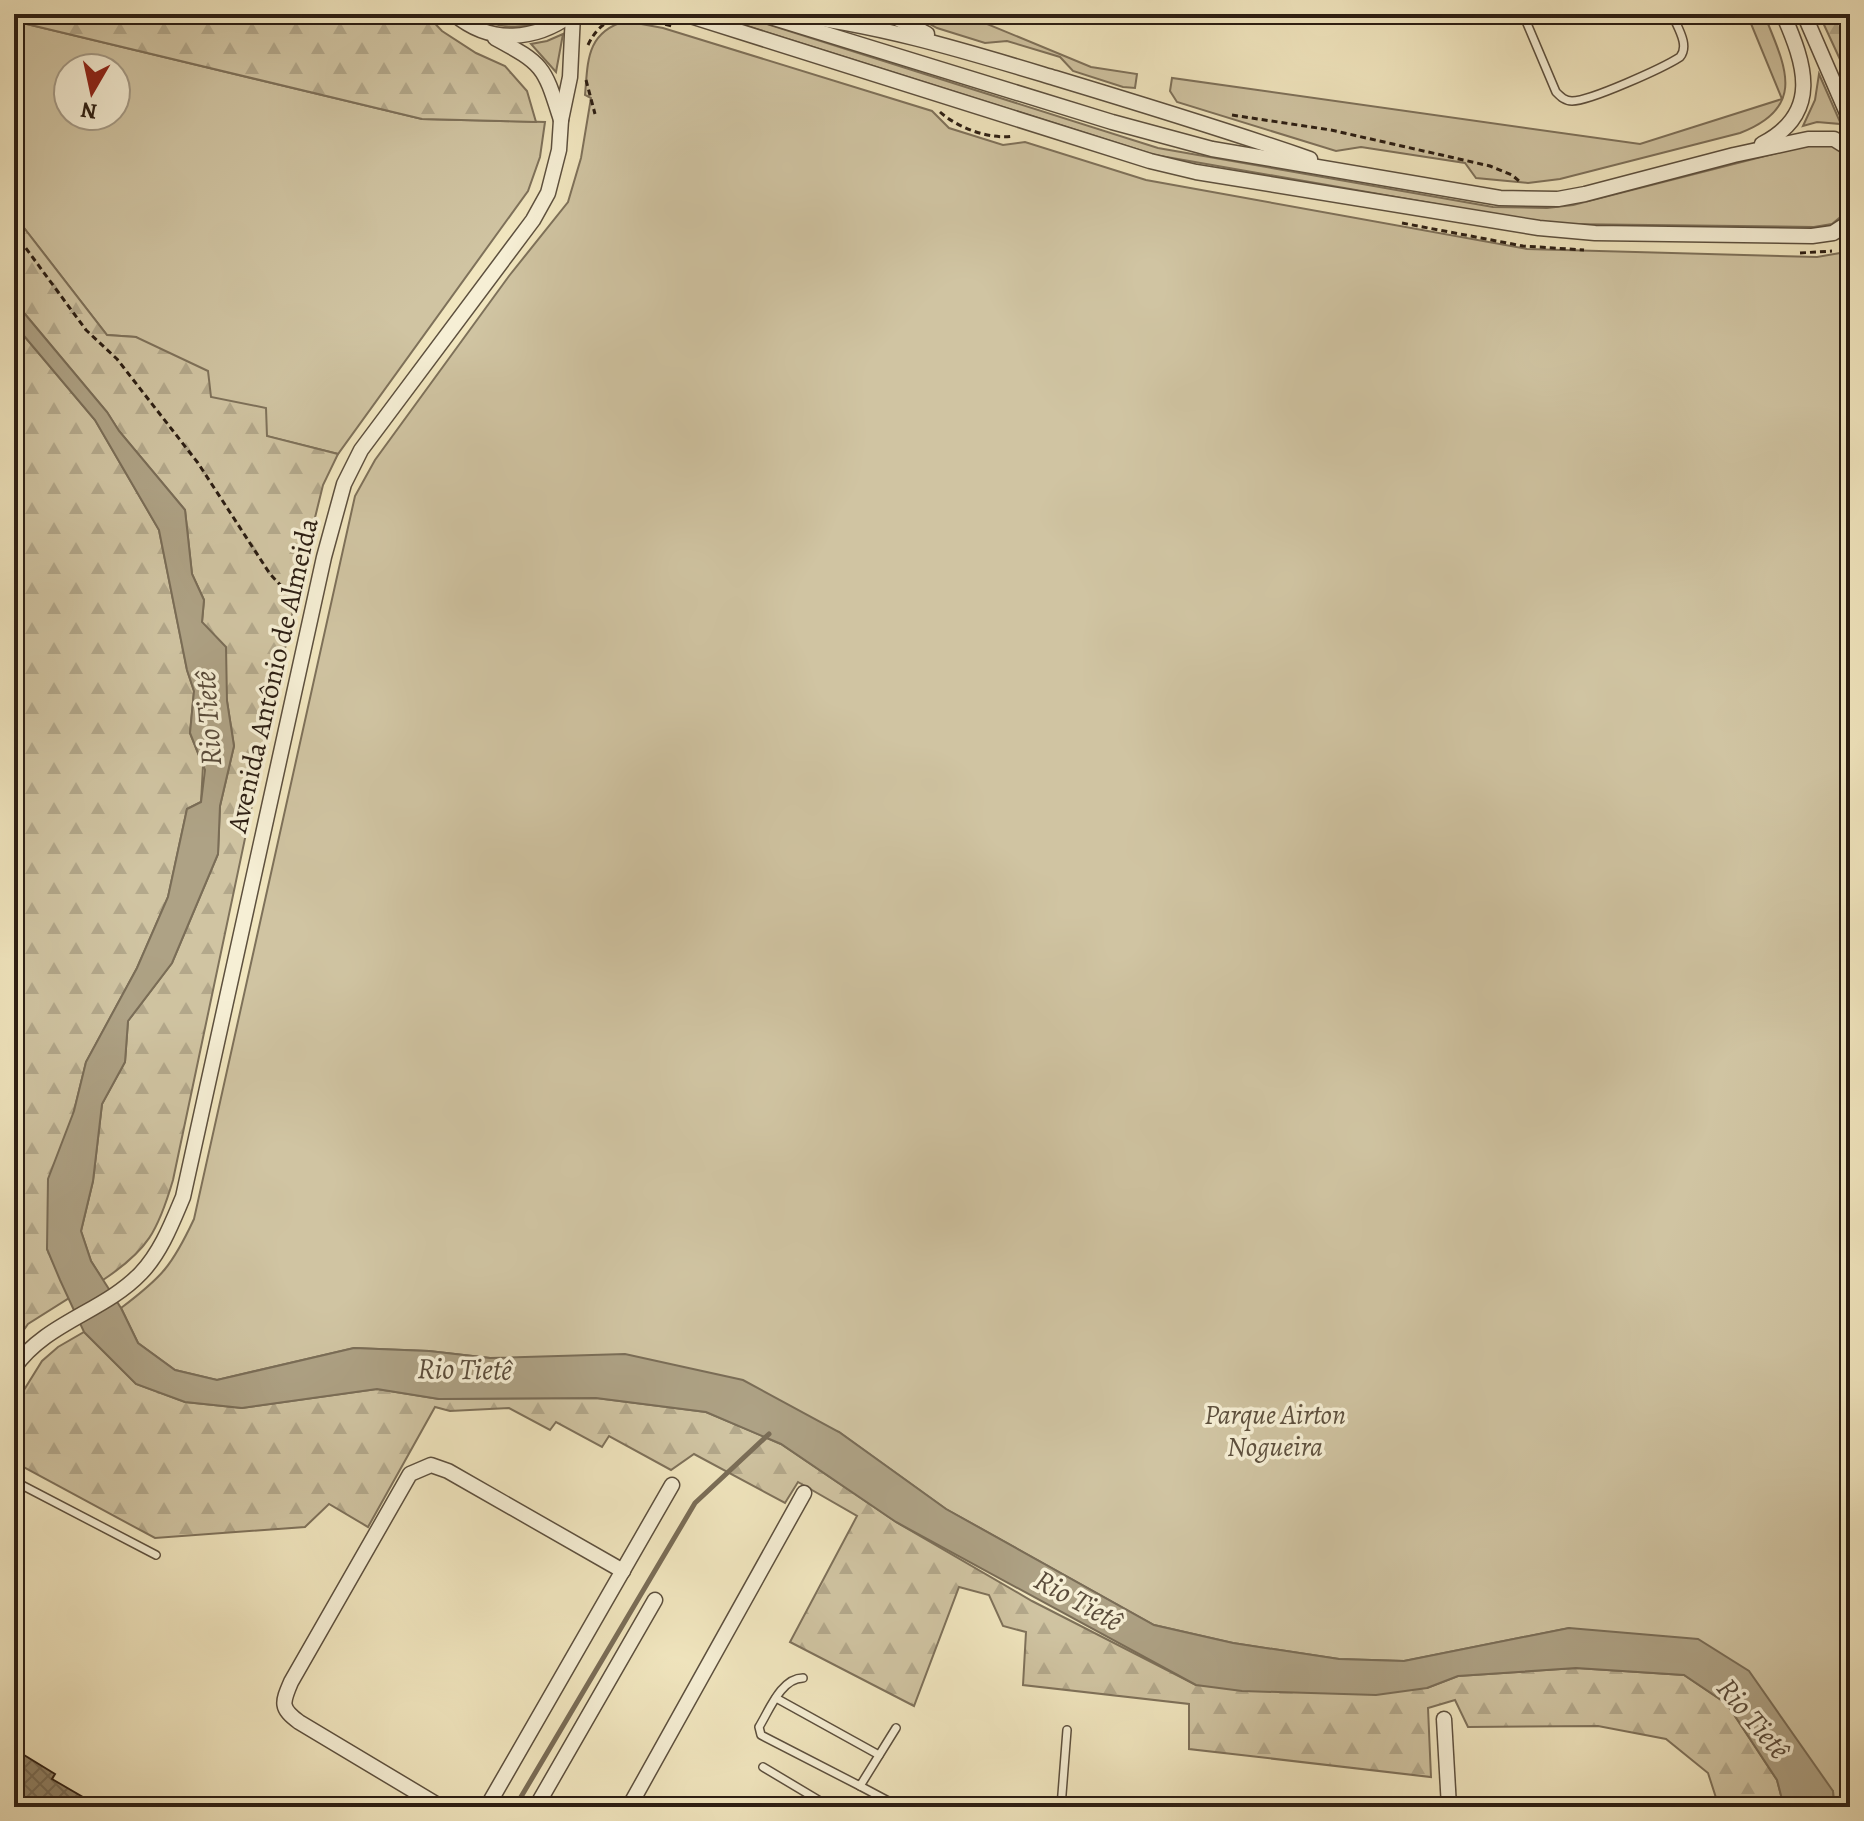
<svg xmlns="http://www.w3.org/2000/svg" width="1864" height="1821" font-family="Alegreya,serif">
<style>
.green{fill:#d0c4a2;stroke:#7e715a;stroke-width:2;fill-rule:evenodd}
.forest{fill:url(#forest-firs);stroke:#7e715a;stroke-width:2}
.water{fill:#aea285;stroke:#7a6d57;stroke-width:2}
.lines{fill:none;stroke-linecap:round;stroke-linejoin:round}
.stream{stroke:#7a6d57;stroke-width:5}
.building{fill:url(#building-cross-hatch);stroke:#2c1e13;stroke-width:2}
.lane-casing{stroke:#5d503e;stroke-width:10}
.street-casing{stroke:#5d503e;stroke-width:17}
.path{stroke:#2c1e13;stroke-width:3;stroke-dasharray:6 4;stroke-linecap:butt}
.lane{stroke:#f6efd5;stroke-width:7}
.street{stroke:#f6efd5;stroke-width:14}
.labels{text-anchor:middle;stroke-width:7;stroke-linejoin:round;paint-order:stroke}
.street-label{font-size:28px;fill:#2c1e13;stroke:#f6efd5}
.park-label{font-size:28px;font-style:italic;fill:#5d503e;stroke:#f6efd5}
.water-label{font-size:30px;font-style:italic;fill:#5a4c3b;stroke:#f6efd5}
</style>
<defs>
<pattern id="forest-firs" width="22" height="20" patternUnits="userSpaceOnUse" patternTransform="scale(2)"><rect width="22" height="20" fill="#d0c4a2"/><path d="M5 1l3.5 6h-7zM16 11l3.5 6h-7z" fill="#b3a88b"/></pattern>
<pattern id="building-cross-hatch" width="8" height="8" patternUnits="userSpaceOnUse" patternTransform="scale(2)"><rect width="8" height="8" fill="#92866c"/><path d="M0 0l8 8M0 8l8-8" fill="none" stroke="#776d58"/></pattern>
</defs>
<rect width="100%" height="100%" fill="#f1e6bf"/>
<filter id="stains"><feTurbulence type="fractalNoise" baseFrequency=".0025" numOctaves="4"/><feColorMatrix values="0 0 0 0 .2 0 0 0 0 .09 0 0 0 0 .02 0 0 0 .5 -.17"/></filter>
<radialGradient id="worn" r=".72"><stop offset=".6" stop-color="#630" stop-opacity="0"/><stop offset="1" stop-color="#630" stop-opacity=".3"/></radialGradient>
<g class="green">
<path d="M470,14H561C529,30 501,32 470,14Z"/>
<path d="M709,14H735L1158,148L1493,207L1547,208L1573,205L1824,141L1850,155V209L1832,224L1814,227L1562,224L1522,219L1155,155Z"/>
<path d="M912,14H963L1091,67L1137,74L1135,88L1123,87L1073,71L1060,57L1007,41L985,43L937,28Z"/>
<path d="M1747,14H1764C1785,66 1808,107 1740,133L1560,179L1528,183L1476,178L1465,163L1361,147L1336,151L1177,102L1170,91L1172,78L1640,144L1782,99Z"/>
<path d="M14,21L422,119L545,122L540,157L528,191L338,454L266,436L211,397L136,337L107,335L14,215ZM68,68H116V116H68Z"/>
<path d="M625,21L663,28L932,111L949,128L1003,145L1025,142L1146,180L1527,249L1817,257L1840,253L1850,247V389L1845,393L1850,395V1807H1834L1833,1791L1569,1628L1404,1661L1339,1659L1233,1643L1154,1625L946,1509L839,1432L490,1358L429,1351L354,1348L217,1380L175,1370L138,1343L121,1308C162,1277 172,1266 194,1219L355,496L375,460L509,276L568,202L581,158L591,98L585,95C588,61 586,33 625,21Z"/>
<path d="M563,34L556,72L531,44L547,41Z"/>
<path d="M1819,74L1841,124L1817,122L1803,126L1815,100Z"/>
</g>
<g class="forest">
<path d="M14,14H426L442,31L476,53L505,66L527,91L536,122L422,119L14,21Z"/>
<path d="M1819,14H1850V81Z"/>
<path d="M14,215L107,335L136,337L208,371L211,397L266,408L267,436L338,454L323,485L298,587L173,1180C158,1231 148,1250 103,1280L91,1261L81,1231L93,1181L102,1104L125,1062L128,1021L172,963L218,854L220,806L234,746L227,701L202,622L204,600L192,574L185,510L119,431L107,412L14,301Z"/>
<path d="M14,324L95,420L159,530L187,670L194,691L190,733L203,766L201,802L187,809L168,897L137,968L86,1062L74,1111L47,1249L69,1298L28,1324L14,1344Z"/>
<path d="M84,1332L136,1384L185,1402L242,1408L377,1389L439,1399L596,1398L706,1412L781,1444L896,1522L1032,1601L1196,1685L1427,1688L1458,1676L1576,1668L1684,1675L1727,1704L1777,1780L1784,1807H1719L1708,1773L1666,1739L1598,1726L1468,1727L1455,1700L1428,1708L1431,1777L1189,1749V1704L1023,1685L1026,1632L1003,1626L989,1595L959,1587L914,1706L790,1642L857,1516L798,1482L785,1503L694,1454L671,1470L609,1436L602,1447L556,1422L550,1430L509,1408L450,1411L435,1407L368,1527L329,1504L305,1527L155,1538L14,1462V1406L42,1361L58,1347Z"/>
</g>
<path class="water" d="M14,301L107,412L119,431L185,510L192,574L204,600L202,622L226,647L227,701L234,746L220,806L218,854L172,963L128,1021L125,1062L102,1104L93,1181L81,1231L91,1261L121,1308L138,1343L175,1370L217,1380L354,1348L429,1351L490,1358L625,1354L743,1380L839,1432L946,1509L1154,1625L1233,1643L1339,1659L1404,1661L1569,1628L1698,1639L1749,1671L1833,1791L1834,1807H1784L1777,1780L1727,1704L1684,1675L1576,1668L1458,1676L1427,1688L1376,1695L1242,1691L1196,1685L896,1522L781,1444L706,1412L596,1398L439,1399L377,1389L242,1408L185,1402L136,1384L84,1332L60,1280L47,1249L48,1179L74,1111L86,1062L137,968L168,897L187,809L201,802L205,770L190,733L194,691L187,670L159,530L95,420L14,324Z"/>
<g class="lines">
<path class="stream" d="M515,1807L695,1503L769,1434"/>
</g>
<path class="building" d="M24,1755L55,1774L52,1779L100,1807H14V1772Z"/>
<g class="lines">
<defs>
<g id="lane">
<path d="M1523,14L1556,92C1561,97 1565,101 1572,101C1590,101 1663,68 1680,57C1690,45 1677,27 1672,14"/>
<path d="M14,1481L156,1555"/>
<path d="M803,1678C781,1678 769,1711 759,1727L761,1735L860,1786L896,1728"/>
<path d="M776,1698L879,1755"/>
<path d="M763,1767L830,1807"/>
<path d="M860,1786L892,1803L889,1807"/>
<path d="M1061,1807L1067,1730"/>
</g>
<g id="street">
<path d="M454,14C491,45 535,41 572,14"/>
<path d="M684,14L1150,161L1196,172L1539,228L1595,233L1812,236L1833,233L1850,222"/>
<path d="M761,14L1112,122L1212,149L1500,198L1558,199L1585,194L1734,155L1808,139H1834L1850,149"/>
<path d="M784,14C878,24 965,51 1055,78C1141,104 1226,130 1310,159"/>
<path d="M889,14L927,34"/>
<path d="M1804,14L1850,120"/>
<path d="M495,38C545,65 544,67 561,120"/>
<path d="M1762,144C1822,113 1805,64 1783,14"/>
<path d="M14,1368C46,1322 104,1312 141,1273C161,1252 172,1223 183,1197L324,557L344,484L361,450L533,220L548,193L559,150L561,120L570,77L573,14"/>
<path d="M1444,1719L1449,1807"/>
<path d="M441,1807L299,1722C280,1708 282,1703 291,1682L410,1474L431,1465L448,1471L623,1571"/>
<path d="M487,1807L672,1485"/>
<path d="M536,1807L655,1600"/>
<path d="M629,1807L804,1493"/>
</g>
</defs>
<use href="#lane" class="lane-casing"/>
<use href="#street" class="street-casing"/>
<g class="path">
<path d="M588,45C607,5 640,17 675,27"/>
<path d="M586,80L595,114"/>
<path d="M940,112C958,128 990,140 1014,136"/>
<path d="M1232,115L1331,130L1490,166L1512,175L1519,181"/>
<path d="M1402,223L1523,246L1584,250"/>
<path d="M14,232L86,330L117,359L198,463L270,574L285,590L298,596"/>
<path d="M1800,253L1832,251"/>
</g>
<use href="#lane" class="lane"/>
<use href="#street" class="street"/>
</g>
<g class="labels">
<g class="street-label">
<text transform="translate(272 675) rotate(-77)" y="10">Avenida Antônio de Almeida</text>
</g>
<g class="park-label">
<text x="1275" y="1424">Parque Airton<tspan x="1275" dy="32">Nogueira</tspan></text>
</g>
<g class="water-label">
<text transform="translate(208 719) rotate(-94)" y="10">Rio Tietê</text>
<text transform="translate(464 1369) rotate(1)" y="10">Rio Tietê</text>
<text transform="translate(1078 1600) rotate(29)" y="10">Rio Tietê</text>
<text transform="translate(1753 1718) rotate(50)" y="10">Rio Tietê</text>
</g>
</g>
<rect width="1864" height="1821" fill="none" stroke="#f1e6bf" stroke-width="48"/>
<rect x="16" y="16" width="1832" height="1789" fill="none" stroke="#2c1e13" stroke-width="4"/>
<rect x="24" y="24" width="1816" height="1773" fill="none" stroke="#2c1e13" stroke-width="2"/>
<g transform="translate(92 92) rotate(189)"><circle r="38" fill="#f6efd5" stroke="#a59b87" stroke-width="2"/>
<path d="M0-6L14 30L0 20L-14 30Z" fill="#8f2418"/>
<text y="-12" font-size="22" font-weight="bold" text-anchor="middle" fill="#2c1e13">N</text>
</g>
<rect width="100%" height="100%" filter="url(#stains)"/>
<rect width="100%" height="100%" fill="url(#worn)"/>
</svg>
